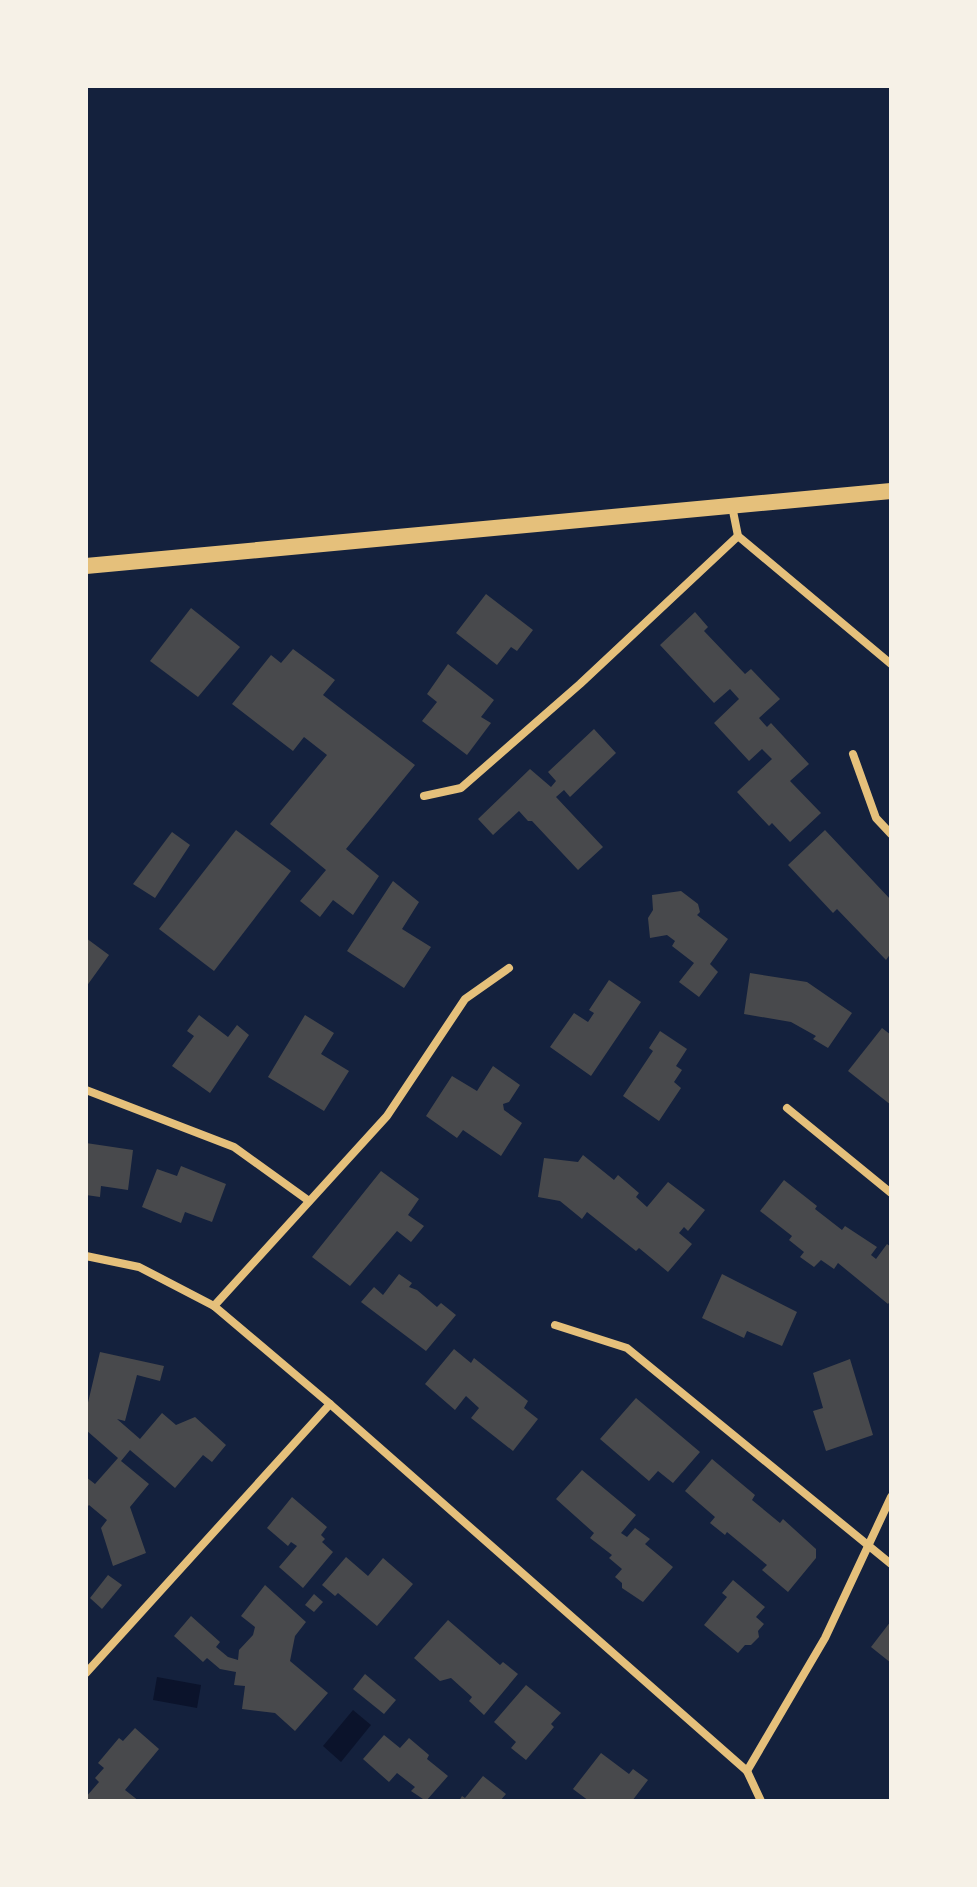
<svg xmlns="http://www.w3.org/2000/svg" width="977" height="1887" font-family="Raleway,sans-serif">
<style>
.water{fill:#0b132b}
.building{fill:#48494c}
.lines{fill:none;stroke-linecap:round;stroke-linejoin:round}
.minor{stroke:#e5c07b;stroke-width:8}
.secondary{stroke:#e5c07b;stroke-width:16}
</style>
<rect width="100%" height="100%" fill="#14213d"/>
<g class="water">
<path d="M157,1677L201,1685L197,1708L153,1700Z"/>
<path d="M353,1710L371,1725L341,1762L323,1746Z"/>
</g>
<g class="building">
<path d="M486,594L533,630L517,651L511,647L497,665L456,633Z"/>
<path d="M191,608L240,647L198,697L150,661Z"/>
<path d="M695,612L708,627L704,631L745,674L751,669L780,699L759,718L767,727L771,723L809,764L790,781L821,813L790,842L772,823L769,826L737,792L772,759L762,749L749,761L714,723L739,699L730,689L714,703L660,645Z"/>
<path d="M293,649L335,680L323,695L415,765L346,849L379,876L353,915L333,900L320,917L300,901L326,870L270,824L327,755L304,737L293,751L232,704L271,655L281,663Z"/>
<path d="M448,664L494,700L481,717L491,723L467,755L422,721L437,702L427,694Z"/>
<path d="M594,729L616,753L570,797L564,790L556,797L603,847L578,870L532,821H528L519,811L493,835L478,819L530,769L551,787L556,781L548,772Z"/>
<path d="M236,830L291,871L214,971L159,929Z"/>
<path d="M825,830L891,900V953L886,960L837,909L833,913L788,865Z"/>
<path d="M172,832L190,845L155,898L133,884Z"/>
<path d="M393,881L419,902L402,929L431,947L404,988L347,951Z"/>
<path d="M681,891L698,904L700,912L697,915L728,939L710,964L718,972L699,997L679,982L694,963L672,946L675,941L667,935L650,938L648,918L653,910L652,895Z"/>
<path d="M86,938L109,955L86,987Z"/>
<path d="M750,973L807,982L852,1013L828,1048L813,1039L816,1036L791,1022L744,1014Z"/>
<path d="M609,980L641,1002L591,1076L550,1047L574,1013L588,1022L594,1013L589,1010Z"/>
<path d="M199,1015L228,1037L237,1025L249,1035L210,1093L172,1066L194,1036L187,1031Z"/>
<path d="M305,1015L334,1033L321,1054L349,1071L324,1111L268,1077Z"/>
<path d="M882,1028L891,1035V1105L848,1071Z"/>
<path d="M660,1031L687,1049L676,1066L682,1070L674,1082L681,1088L659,1121L623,1096L653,1051L649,1048Z"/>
<path d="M493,1066L520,1085L509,1102L503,1104L504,1110L522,1123L501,1156L463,1130L457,1138L426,1116L452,1076L477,1091Z"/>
<path d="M86,1143L133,1150L128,1190L101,1186L100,1197L86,1195Z"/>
<path d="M583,1155L614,1180L618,1175L639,1193L636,1197L647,1207L668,1182L705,1210L688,1231L684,1227L679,1233L692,1244L668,1272L639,1248L636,1251L587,1212L582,1219L560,1201L538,1197L544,1158L578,1162Z"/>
<path d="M181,1166L226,1184L212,1222L185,1212L181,1223L142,1207L157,1169L177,1176Z"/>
<path d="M381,1171L419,1199L408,1215L424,1226L411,1242L397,1231L350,1286L312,1257Z"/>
<path d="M784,1180L817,1206L815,1209L842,1230L845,1226L877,1247L871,1255L876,1259L887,1244L891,1247V1300L888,1304L838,1263L834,1269L821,1260L814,1267L800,1257L804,1252L789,1240L792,1236L760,1211Z"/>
<path d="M399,1274L412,1283L409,1287L417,1290L437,1307L441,1303L456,1315L426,1351L361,1302L374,1287L383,1295Z"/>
<path d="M722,1274L797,1312L782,1346L747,1331L744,1338L702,1318Z"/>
<path d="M454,1349L471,1363L474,1358L528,1401L524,1408L538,1419L513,1451L471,1418L479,1408L466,1396L455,1410L425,1384Z"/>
<path d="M100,1352L164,1366L160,1381L137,1375L125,1421L117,1419L140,1439L162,1413L176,1425L195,1417L226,1445L212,1462L203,1455L175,1488L130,1450L121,1461L149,1484L130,1507L146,1553L113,1566L101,1528L107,1520L89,1505L86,1508V1477L95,1484L118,1458L86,1430V1411Z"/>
<path d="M850,1359L873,1435L826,1451L813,1411L823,1408L813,1373Z"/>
<path d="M636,1398L700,1452L673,1483L658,1471L649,1481L600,1439Z"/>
<path d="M712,1459L755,1495L752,1500L780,1523L783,1519L816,1549V1558L788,1592L762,1570L767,1565L727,1532L725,1535L710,1523L715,1517L685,1491Z"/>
<path d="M582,1470L636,1515L621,1533L627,1537L635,1528L650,1539L645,1544L673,1567L643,1602L622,1588V1583L615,1577L622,1569L609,1558L612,1555L590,1538L594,1533L556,1499Z"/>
<path d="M292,1497L327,1527L321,1535L325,1539L322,1542L333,1552L303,1588L279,1567L297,1546L291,1542L288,1546L267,1528Z"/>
<path d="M346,1557L368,1576L383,1558L413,1584L377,1626L338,1593L335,1596L322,1585Z"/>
<path d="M108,1575L122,1585L102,1609L90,1598Z"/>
<path d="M733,1580L765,1607L756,1617L764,1624L758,1631L759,1637L751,1645H745L738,1653L704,1625L727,1597L722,1593Z"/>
<path d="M265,1585L306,1622L295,1636L290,1661L328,1693L295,1731L275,1713L242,1709L245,1686L234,1685L236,1672L220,1669L207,1658L203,1662L174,1636L191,1616L220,1642L216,1647L228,1657L238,1660L239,1650L253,1635L255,1627L241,1616Z"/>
<path d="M314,1594L323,1602L314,1612L305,1605Z"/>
<path d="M448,1620L500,1665L503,1662L518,1674L484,1715L469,1701L472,1697L451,1678L440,1681L414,1658Z"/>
<path d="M891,1621V1663L871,1647Z"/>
<path d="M365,1674L396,1700L384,1714L353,1689Z"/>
<path d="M526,1685L561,1713L551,1724L554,1727L526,1760L511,1748L516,1742L494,1722Z"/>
<path d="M135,1728L159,1749L125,1790L139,1801H86V1797L99,1782L95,1778L104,1768L98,1763L119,1738L123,1741Z"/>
<path d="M384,1735L400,1748L409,1738L429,1755L427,1759L448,1776L426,1801L411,1791L415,1787L397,1773L389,1782L363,1759Z"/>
<path d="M601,1753L629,1774L633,1769L648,1780L632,1801H589L573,1789Z"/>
<path d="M483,1776L506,1794L500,1801H459L462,1796L465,1798Z"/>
</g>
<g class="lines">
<g class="minor">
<path d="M732,506L738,536L891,664"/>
<path d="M853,754L876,818L891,834"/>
<path d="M424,796L461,788L580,684L738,536"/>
<path d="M86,1090L234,1147L309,1201"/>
<path d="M787,1108L891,1193"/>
<path d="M86,1256L139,1267L214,1306L330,1404L747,1771L761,1801"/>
<path d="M214,1306L387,1116L465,999L509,968"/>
<path d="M555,1325L627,1348L891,1564"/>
<path d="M86,1673L330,1404"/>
<path d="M747,1771L825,1638L891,1497"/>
</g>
<path class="secondary" d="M86,566L891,491"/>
</g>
<rect width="977" height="1887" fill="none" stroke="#f6f1e7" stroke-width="176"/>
</svg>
